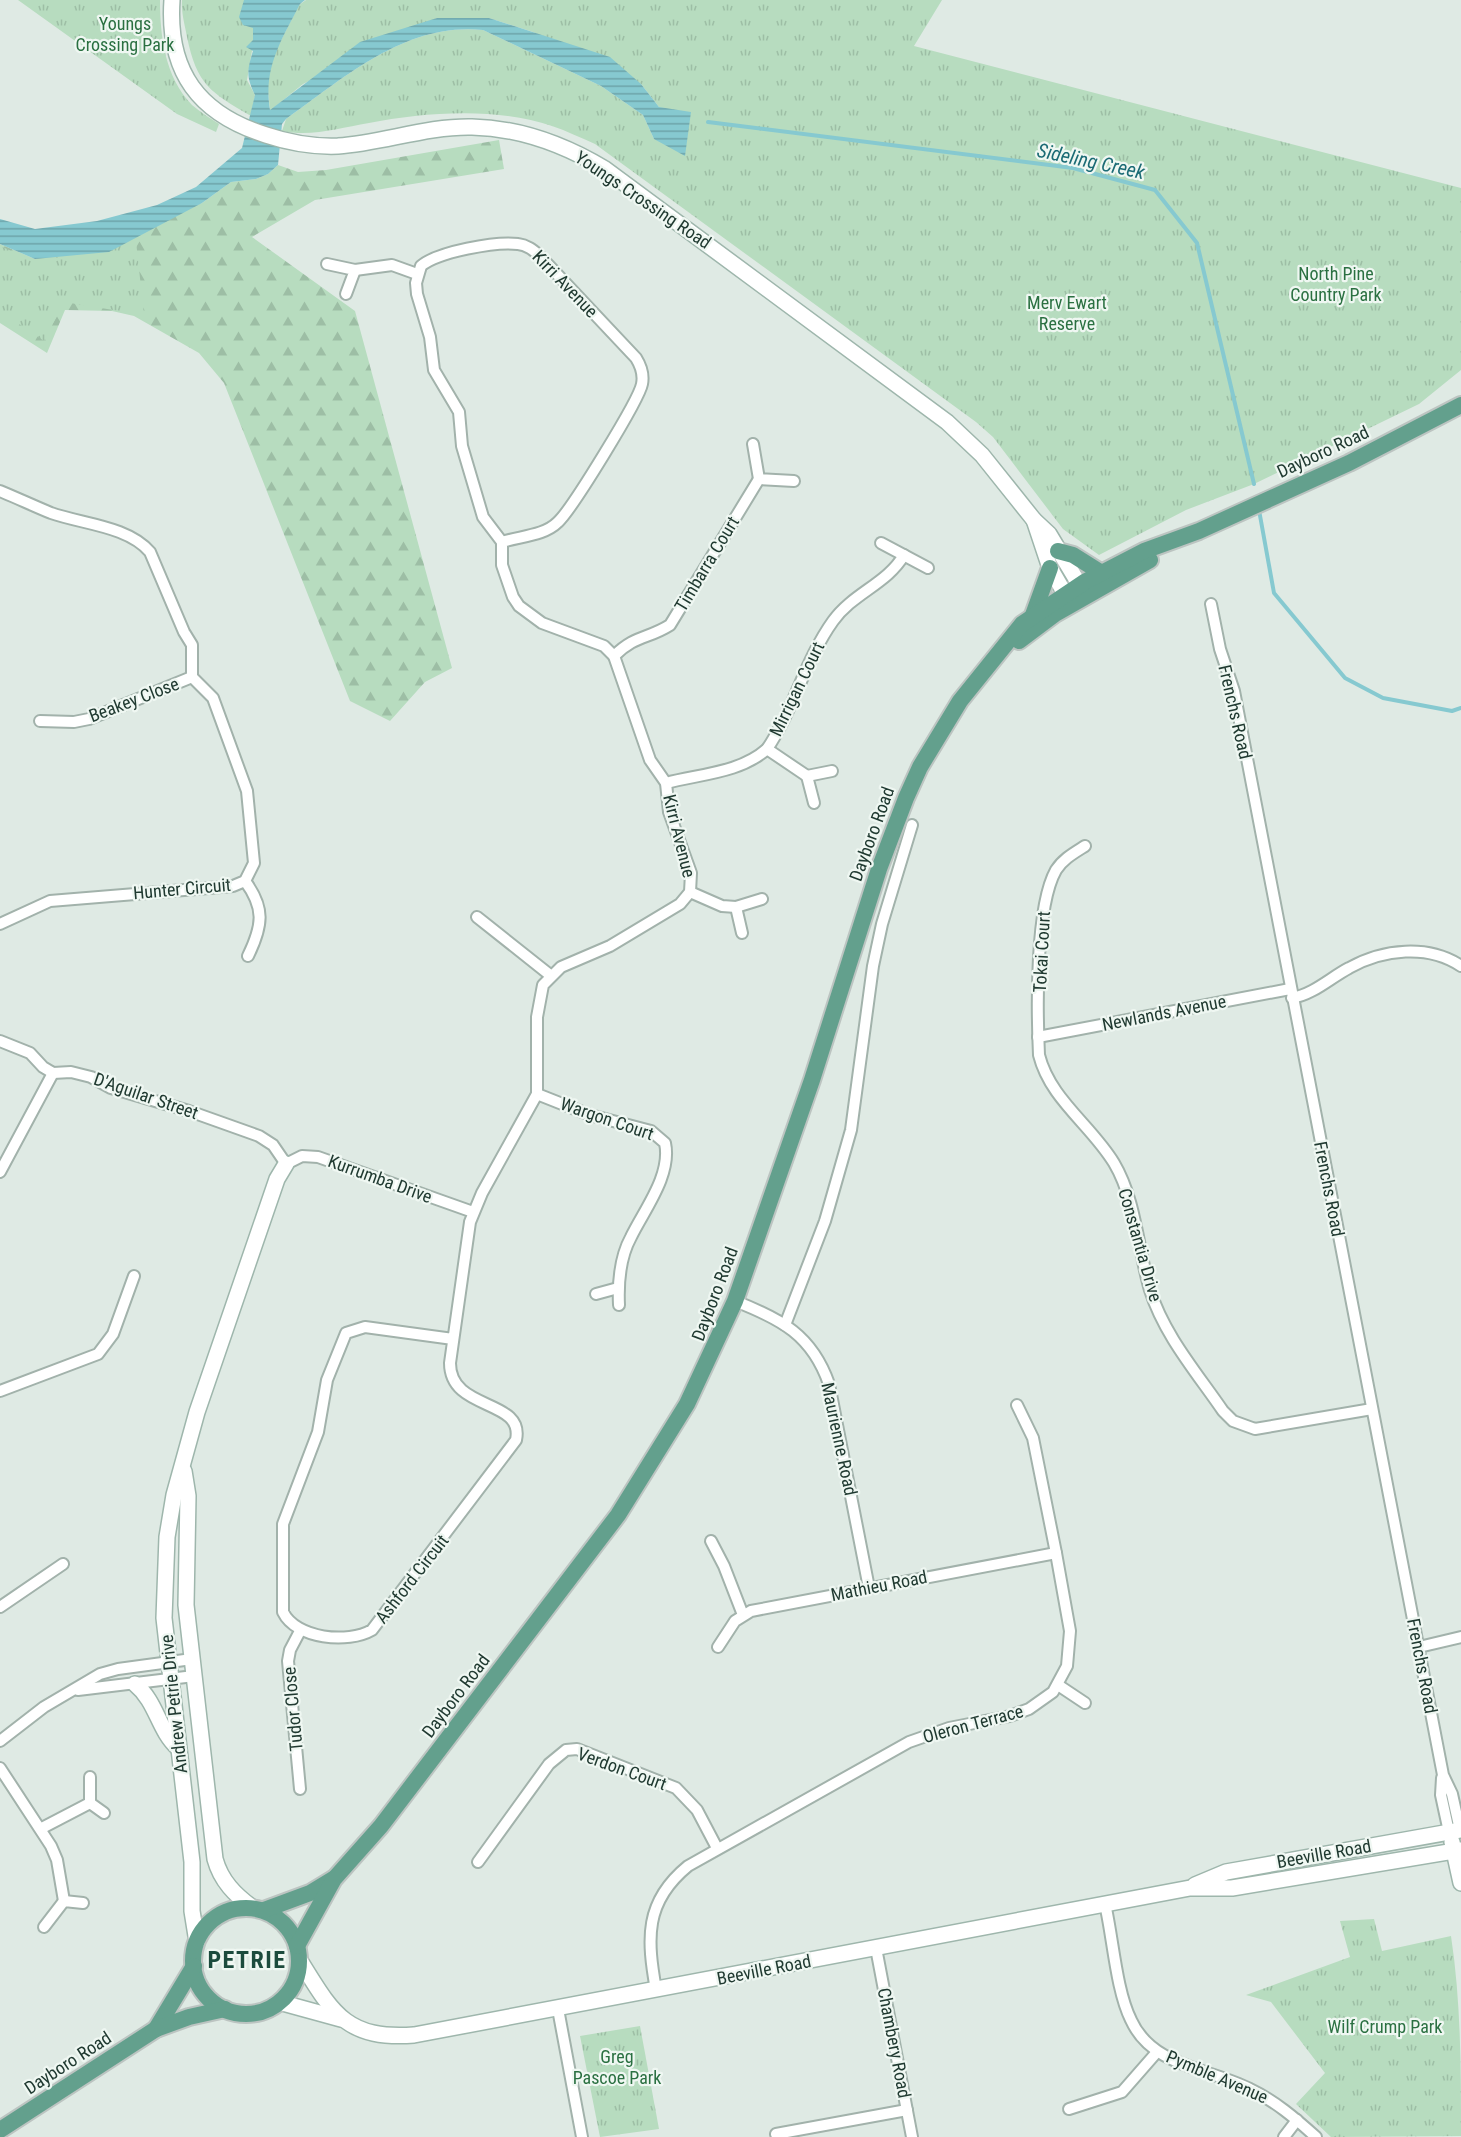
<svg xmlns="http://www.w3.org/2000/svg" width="1461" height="2137" font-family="'Roboto Condensed',sans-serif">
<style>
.forest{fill:url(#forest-firs)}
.park{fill:url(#park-tufts)}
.water{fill:url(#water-rules)}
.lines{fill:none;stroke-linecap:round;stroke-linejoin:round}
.stream{stroke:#86c9d0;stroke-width:4}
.street-casing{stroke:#a2b2ab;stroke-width:14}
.secondary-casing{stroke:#9eb6ac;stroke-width:18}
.primary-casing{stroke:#bcc4c1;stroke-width:20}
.street{stroke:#fff;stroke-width:10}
.secondary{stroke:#fff;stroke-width:15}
.primary{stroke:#63a08d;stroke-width:16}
.labels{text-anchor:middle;stroke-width:4.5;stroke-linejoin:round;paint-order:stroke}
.park-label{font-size:18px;fill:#2a7041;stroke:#eff7f2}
.street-label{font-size:18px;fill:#203a31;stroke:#eff7f2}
.water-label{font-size:20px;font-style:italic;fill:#1b6b75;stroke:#eff7f2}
.district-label{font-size:24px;font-weight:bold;letter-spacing:1.5px;fill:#1c4b3d;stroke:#eff7f2}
</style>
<defs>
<pattern id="forest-firs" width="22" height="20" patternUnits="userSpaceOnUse" patternTransform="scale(1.5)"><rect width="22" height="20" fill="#b7dcbf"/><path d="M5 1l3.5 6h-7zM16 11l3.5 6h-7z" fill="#9dbea5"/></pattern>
<pattern id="park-tufts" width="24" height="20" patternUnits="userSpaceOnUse" patternTransform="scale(1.5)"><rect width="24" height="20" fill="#b7dcbf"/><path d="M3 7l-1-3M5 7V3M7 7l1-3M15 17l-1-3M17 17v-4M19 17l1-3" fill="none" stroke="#9dbea5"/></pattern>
<pattern id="water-rules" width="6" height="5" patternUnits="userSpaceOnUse" patternTransform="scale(1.5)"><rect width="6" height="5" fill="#86c9d0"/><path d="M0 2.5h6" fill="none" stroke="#6da4a9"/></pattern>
</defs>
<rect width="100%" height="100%" fill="#dfeae4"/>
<path class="forest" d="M499,140L504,169L315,200L252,237L355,311L452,668L425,682L390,721L350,701L224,383L199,353L134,316L112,311L65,310L47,353L0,323V244L35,259L202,203L231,182L256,179L268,174L278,165L298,172L326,170Z"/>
<g class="park">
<path d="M18,0H160C160,37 165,77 192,105C200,112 210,118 219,124L216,132L177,114Z"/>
<path d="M182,0H244L255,33L247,80L255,95L251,116C210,92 197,85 187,37C185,25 181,13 182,0Z"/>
<path d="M306,0H942L914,46L1461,188V370L1419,404L1254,484L1186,510L1099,555L1063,529L993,437L976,422L595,144C581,138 567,131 552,126C497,107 425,112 369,123C339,128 312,137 282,131L286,119C345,77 406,22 483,30L601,86L643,115L654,139L659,107L641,84L533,32L489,18H437L303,84L270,111L267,82L273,56L299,5Z"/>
<path d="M136,241L144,315L64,302L44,341L0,311V246L37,262Z"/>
<path d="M1374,1919L1382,1951L1451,1936C1461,2001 1461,2069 1461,2136L1331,2137L1296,2104L1325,2073L1271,2002L1246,1995L1350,1957L1340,1921Z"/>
<path d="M640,2026L659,2129L600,2137L580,2036Z"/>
</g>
<path class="water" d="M244,0H305L300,4C281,41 263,68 270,110L360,42L437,18H489L610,57L641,84L659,107L691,112L685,156L654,139L643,115L601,86L483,30C406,22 345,77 286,119L282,124L278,165L268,174L256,179L231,182L202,203L109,252L35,259L0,244V219L35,229L97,221L157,205L196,187L242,148L255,95C246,77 247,70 253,51L246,47L253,40V28L243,25L239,17Z"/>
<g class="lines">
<g class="stream">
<path d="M708,122L1073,168L1155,190L1197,243L1254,484"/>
<path d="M1259,510L1274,593L1345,678L1383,698L1452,711L1461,708"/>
</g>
<defs>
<g id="street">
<path d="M327,264L355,270L346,294"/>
<path d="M355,270L392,265L417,274"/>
<path d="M753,444L759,479L794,481"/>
<path d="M0,491C17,498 34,506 51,513C82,524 128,526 150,552L184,632L192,645V677L213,698L247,791L254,863L245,881L233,886L50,901L0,924"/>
<path d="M881,543L928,568"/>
<path d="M1211,604L1220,649L1234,691L1443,1775L1452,1794L1460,1830"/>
<path d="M614,656C635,635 648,639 670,625L759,479"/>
<path d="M40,721L74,722L89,719L192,677"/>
<path d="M767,749L807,776"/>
<path d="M666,783C700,774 740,773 767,749C794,709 805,660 833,621C853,593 887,584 904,555"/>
<path d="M814,803L807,776L832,771"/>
<path d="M1085,846C1074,853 1063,859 1056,870C1035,907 1037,1011 1039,1055C1050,1099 1091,1125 1114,1163C1136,1200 1138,1250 1150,1290C1164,1335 1197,1373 1223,1411L1233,1421L1255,1429L1372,1409"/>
<path d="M245,881C265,908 263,925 248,956"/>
<path d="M690,892L722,906L736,907"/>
<path d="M477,917L550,975"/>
<path d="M742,933L736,907L762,899"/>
<path d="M1292,998C1314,994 1330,978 1349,968C1383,949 1428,944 1461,966"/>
<path d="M1038,1037L1290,989"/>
<path d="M0,1041L30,1053L43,1067L53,1073L71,1072L91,1077L111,1088L189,1111L259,1136L273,1145L286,1164L302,1156L318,1157L473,1212"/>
<path d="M537,1094L590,1115L651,1131L665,1143C672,1175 644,1210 631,1237C620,1257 618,1283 619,1305"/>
<path d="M0,1172L53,1073"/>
<path d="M596,1294L618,1288"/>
<path d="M735,1301C781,1319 812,1335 829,1384L869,1588"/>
<path d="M785,1325L825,1221L851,1130L873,966L882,924L912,825"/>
<path d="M453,1339L365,1327L346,1333L327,1380L318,1432L283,1524V1612C296,1639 348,1644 372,1630L516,1440C525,1398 450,1412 450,1363L470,1222L482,1193L537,1094V1017L543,985L561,967L610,946L680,904L690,892L691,873L669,812L666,783L650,760L614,656L604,646L542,623L519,606L513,597L502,565V542L483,517L462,446L459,412L434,370L430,337L417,294L416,283L421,266C437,252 496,241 518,244C527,245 533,250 539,255L636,358C641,366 644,374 642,384C639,400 572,509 558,522C544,536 520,536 502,542"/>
<path d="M0,1391L98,1354L113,1334L134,1276"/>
<path d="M711,1541L724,1566L743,1615"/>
<path d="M0,1607L63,1564"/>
<path d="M300,1631L290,1650L288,1661L300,1789"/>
<path d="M718,1647L735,1621L751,1611L1056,1553"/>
<path d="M1419,1647L1461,1637"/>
<path d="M1058,1685L1085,1703"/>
<path d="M78,1690L194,1676"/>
<path d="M0,1741L44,1707L100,1674L118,1669L192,1659"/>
<path d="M0,1768L51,1846L57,1860L64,1901"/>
<path d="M90,1777V1803L104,1813"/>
<path d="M1442,1778L1441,1795L1449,1832"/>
<path d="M42,1828L90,1803"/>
<path d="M478,1862L549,1764L566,1750L577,1749L676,1788L697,1810L717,1848"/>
<path d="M1105,1904C1113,1938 1116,1990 1131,2020C1152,2067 1209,2068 1250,2089C1275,2101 1295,2118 1316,2137"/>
<path d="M44,1927L64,1901L83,1903"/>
<path d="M876,1948L912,2137"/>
<path d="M656,1990C647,1939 644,1902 688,1866L909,1742L949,1728L1010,1716L1029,1709L1053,1692L1067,1666L1070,1631L1056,1553L1033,1438L1017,1405"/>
<path d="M558,2009L582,2137"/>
<path d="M1069,2109L1122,2092L1157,2052"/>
<path d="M776,2134L907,2110"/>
<path d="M1284,2137L1297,2120"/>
</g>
<g id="secondary">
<path d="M172,0C167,72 199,114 266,135C290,143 312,147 338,146C383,143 426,126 472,127C520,128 565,145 605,169L947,422L982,455L1034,520L1049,534L1085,594"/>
<path d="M1034,520L1050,568L1071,604"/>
<path d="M184,1471L188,1496L186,1605L215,1859C221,1881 235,1895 253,1908"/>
<path d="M135,1684C157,1702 158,1730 178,1748"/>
<path d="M1452,1842L1461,1883"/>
<path d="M1195,1885L1226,1872L1461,1830"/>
<path d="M197,1942L192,1911V1862L164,1618L167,1537L174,1495L197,1412L277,1179L286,1164"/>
<path d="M299,1959C332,2012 345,2040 414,2035L1190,1888H1232L1461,1850"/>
<path d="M279,2002L341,2019"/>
</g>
<g id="primary">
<path d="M1058,551L1073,555L1100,572"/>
<path d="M1033,615L1050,568"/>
<path d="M1019,641L1055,614L1150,560"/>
<circle cx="246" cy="1961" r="53"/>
<path d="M264,1910L310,1893L333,1879"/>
<path d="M297,1946L334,1879L381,1826L618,1515L687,1404L735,1301L812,1080L879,869L906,798L920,767L960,701L1022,624L1086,581L1144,551L1199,531L1349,463L1461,405"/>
<path d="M156,2029L194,1966"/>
<path d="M0,2130L156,2029L189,2017L225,2009"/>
</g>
</defs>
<use href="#street" class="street-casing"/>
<use href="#secondary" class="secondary-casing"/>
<use href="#primary" class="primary-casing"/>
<use href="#street" class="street"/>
<use href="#secondary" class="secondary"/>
<use href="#primary" class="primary"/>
</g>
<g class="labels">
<g class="park-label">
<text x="125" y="30">Youngs<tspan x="125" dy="21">Crossing Park</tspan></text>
<text x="1336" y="280">North Pine<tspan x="1336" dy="21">Country Park</tspan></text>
<text x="1067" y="309">Merv Ewart<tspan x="1067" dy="21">Reserve</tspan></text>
<text x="1385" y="2033">Wilf Crump Park</text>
<text x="617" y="2063">Greg<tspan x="617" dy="21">Pascoe Park</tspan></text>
</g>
<g class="street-label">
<text transform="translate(643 200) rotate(34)" y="6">Youngs Crossing Road</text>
<text transform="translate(565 284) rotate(46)" y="6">Kirri Avenue</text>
<text transform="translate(1323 452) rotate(-25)" y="6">Dayboro Road</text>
<text transform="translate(707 564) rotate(-59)" y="6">Timbarra Court</text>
<text transform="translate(797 689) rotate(-64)" y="6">Mirrigan Court</text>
<text transform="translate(134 700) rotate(-21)" y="6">Beakey Close</text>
<text transform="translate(1235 712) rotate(77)" y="6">Frenchs Road</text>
<text transform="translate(872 834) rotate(-70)" y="6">Dayboro Road</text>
<text transform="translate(679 836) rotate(76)" y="6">Kirri Avenue</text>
<text transform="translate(182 889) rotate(-5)" y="6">Hunter Circuit</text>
<text transform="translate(1042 952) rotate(-87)" y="6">Tokai Court</text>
<text transform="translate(1164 1013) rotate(-11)" y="6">Newlands Avenue</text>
<text transform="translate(146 1096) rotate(19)" y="6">D'Aguilar Street</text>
<text transform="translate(607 1119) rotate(19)" y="6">Wargon Court</text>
<text transform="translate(380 1179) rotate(20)" y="6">Kurrumba Drive</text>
<text transform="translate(1329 1189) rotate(79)" y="6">Frenchs Road</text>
<text transform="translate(1140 1245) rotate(74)" y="6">Constantia Drive</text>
<text transform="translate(715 1294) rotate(-69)" y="6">Dayboro Road</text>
<text transform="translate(839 1439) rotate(78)" y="6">Maurienne Road</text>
<text transform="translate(412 1579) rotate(-52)" y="6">Ashford Circuit</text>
<text transform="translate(879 1586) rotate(-11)" y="6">Mathieu Road</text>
<text transform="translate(1422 1666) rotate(79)" y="6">Frenchs Road</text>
<text transform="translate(456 1696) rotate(-53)" y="6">Dayboro Road</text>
<text transform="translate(174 1704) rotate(-96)" y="6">Andrew Petrie Drive</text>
<text transform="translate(293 1709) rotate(-95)" y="6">Tudor Close</text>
<text transform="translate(973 1724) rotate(-15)" y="6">Oleron Terrace</text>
<text transform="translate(622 1769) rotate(20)" y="6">Verdon Court</text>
<text transform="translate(1324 1854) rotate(-10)" y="6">Beeville Road</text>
<text transform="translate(764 1970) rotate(-11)" y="6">Beeville Road</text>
<text transform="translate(894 2043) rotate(79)" y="6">Chambery Road</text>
<text transform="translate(68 2063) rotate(-33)" y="6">Dayboro Road</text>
<text transform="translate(1217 2077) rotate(23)" y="6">Pymble Avenue</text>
</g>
<g class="water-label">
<text transform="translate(1091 161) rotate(12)" y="7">Sideling Creek</text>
</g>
<g class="district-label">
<text x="247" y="1968">PETRIE</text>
</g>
</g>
</svg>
